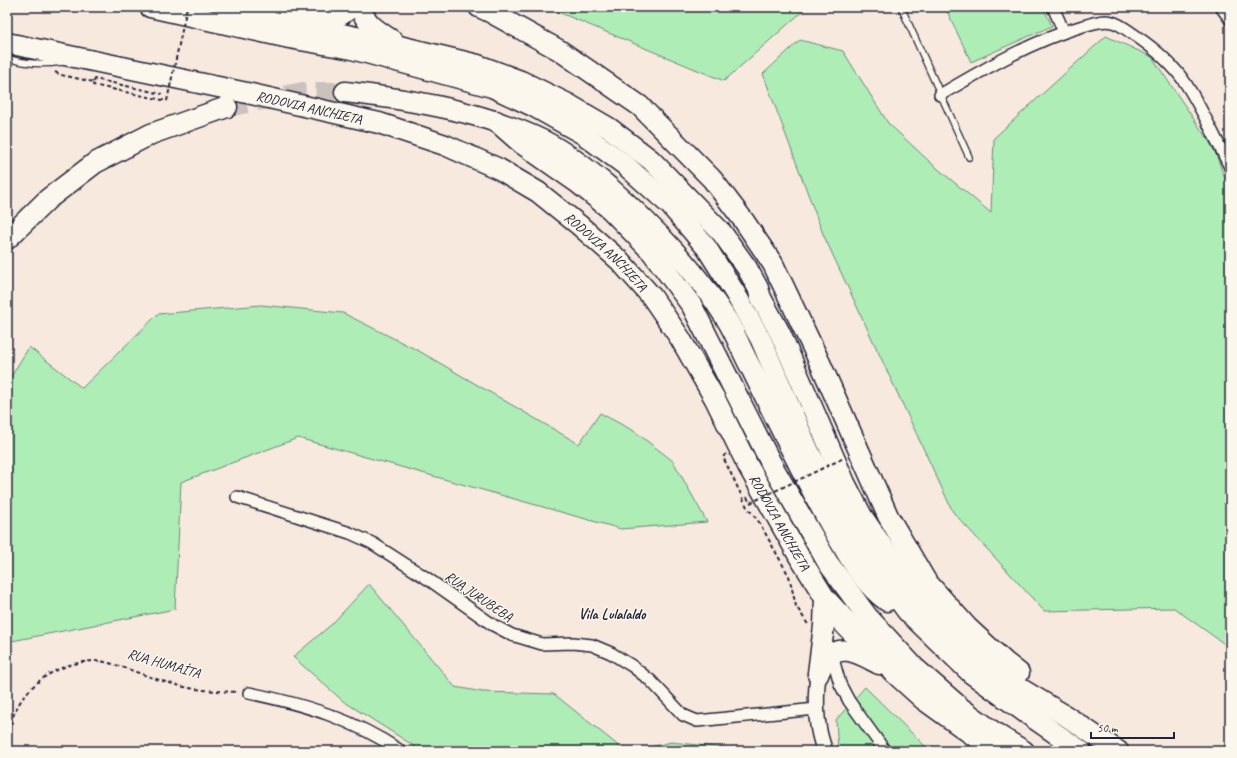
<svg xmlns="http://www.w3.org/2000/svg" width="1237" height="758" font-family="Caveat,sans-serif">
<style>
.green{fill:#aeedb5;stroke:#688878}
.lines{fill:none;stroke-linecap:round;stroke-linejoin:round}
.highway-tunnel{stroke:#cdc1be;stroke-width:20;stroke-dasharray:20 10;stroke-linecap:butt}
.lane-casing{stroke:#22223b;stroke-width:8}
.street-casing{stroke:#22223b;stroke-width:14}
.secondary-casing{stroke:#22223b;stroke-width:18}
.highway-casing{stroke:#22223b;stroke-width:23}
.path{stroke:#22223b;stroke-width:2;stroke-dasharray:4 3;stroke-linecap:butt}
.lane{stroke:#fbf7ec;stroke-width:5.5}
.street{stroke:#fbf7ec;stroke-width:11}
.secondary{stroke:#fbf7ec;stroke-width:15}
.highway{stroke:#fbf7ec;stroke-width:20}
.path-bridge{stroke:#22223b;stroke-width:2;stroke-dasharray:4 3;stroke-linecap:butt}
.labels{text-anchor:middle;stroke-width:3;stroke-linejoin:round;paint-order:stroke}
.street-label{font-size:14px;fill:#22223b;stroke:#fbf7ec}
.neighbourhood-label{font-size:15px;font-weight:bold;fill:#22223b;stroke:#fbf7ec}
</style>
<rect width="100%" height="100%" fill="#f8e9df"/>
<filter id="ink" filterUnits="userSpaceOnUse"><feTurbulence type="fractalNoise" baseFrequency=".025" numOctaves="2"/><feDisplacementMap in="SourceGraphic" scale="8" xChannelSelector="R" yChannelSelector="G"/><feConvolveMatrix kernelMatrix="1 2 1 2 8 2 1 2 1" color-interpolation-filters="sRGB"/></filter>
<g filter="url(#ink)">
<g class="green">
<path d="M546,7H802L804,10L724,81Z"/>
<path d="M945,7H1043L1052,26L971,62Z"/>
<path d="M1106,36L1152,57L1214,149L1230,192V648L1174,608L1044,611L953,512L823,234L763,74L800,40L843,51L888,123L931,163L991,213L994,138Z"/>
<path d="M261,305L343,313L419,351L579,444L600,413L634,431L673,461L707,522L621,529L298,438L181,482L175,609L7,642V383L29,347L82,388L158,314Z"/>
<path d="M369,584L455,687L483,692L554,694L625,751H422L343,701L293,657L332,624Z"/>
<path d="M865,687L930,751H838L836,720Z"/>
<path d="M671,742L752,751H633Z"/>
</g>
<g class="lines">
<path class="highway-tunnel" d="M227,107L303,92H345"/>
<defs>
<g id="lane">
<path d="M901,7L969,157"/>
<path d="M7,58C25,64 43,65 62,62"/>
<path d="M831,617L834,624L854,645"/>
</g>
<g id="street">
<path d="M1053,7L1064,32"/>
<path d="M1221,7L1230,19"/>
<path d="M940,95C986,68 1032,41 1083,26C1092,24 1102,19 1112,22C1121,24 1128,31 1136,36C1155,49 1173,64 1186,84C1203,110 1216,140 1230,167"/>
<path d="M237,497L350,533L372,543L428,579L493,625L512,635L542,644L573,643L592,645L611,653L632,666L651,681L683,715L697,721L816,709"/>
<path d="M832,655L840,684L849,701L885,751"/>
<path d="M249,693C307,705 352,719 401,751"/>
</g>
<path id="secondary" d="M818,675C815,700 815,727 825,751"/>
<g id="highway">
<path d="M150,7L289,38L352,49L492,87L533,106L583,134L625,165L671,206L706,247L735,293L761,340L810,454L829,489L869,560L907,611L972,674L1026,713L1081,751"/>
<path d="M224,7L266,18L399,46L478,65L521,81L566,103L609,128L651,160L722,233L747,268L758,288L761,298L780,333L845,483L862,516L902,575L932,613L955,638L980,660L1008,681L1066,716L1118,751"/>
<path d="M361,7C364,24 380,32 393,41"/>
<path d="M479,7L488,11L559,50L640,106L712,179L744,221L773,264L821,365L888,516L926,581L967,627L1005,662L1019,673"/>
<path d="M299,17L341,15L352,7"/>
<path id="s1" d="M7,43L247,93L379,123L445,145L499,169L538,192L579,225L620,261L652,297L680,338L715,399L748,466L800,558L825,598L892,671L924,700L974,736L999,751"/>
<path d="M345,92C413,100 482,111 544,141C568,153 589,170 609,187C654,227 695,269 727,320C736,335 742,351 750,366C765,396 779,426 794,455C809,485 824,515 841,543C853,564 867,587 887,601"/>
<path d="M496,121L521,143L578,183L610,209L652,252L692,306L773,467L828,563L867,616L915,668L961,708L998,735L1024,751"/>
<path d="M7,239L48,199L95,163L151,134L227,107"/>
<path d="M818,673L824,626L825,598"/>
<path d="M818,675C820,670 822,665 825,661C840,640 863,656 879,664"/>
</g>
</defs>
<use href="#lane" class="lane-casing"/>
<use href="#street" class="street-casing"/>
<use href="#secondary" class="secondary-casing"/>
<use href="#highway" class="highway-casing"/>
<g class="path">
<path d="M827,7V9"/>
<path d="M55,72L61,75L94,82L93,85L167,101"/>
<path d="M94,82L95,79L162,94"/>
<path d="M726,454L723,457L747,507L759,522L789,576L796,606L809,626"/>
<path d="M747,497L750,503"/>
<path d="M9,751C3,701 47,662 95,661C105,661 116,665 125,668C142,674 160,681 177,685C197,691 218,691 238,692"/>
</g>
<use href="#lane" class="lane"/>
<use href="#street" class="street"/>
<use href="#secondary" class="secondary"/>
<use href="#highway" class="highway"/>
<g class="path-bridge">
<path d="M167,101L187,7"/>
<path d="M750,503L844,458"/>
</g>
</g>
</g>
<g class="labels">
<g class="street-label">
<text dy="5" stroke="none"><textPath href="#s1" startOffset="309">RODOVIA ANCHIETA</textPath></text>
<text dy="5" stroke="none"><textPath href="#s1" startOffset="645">RODOVIA ANCHIETA</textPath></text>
<text dy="5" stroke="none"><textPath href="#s1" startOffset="969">RODOVIA ANCHIETA</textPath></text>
<text transform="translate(479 596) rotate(34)" y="5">RUA JURUBEBA</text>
<text transform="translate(164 663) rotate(16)" y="5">RUA HUMAÍTA</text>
</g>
<g class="neighbourhood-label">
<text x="612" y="619">Vila Lulalaldo</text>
</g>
</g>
<rect width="1237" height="758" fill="none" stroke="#fbf7ec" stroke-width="24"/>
<rect x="12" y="12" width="1213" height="734" fill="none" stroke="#22223b" stroke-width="1.5" filter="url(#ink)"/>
<path d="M1091 732v6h83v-6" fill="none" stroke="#22223b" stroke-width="2"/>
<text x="1097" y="732" font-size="12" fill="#22223b" stroke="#fbf7ec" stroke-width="3" paint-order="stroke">50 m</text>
</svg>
